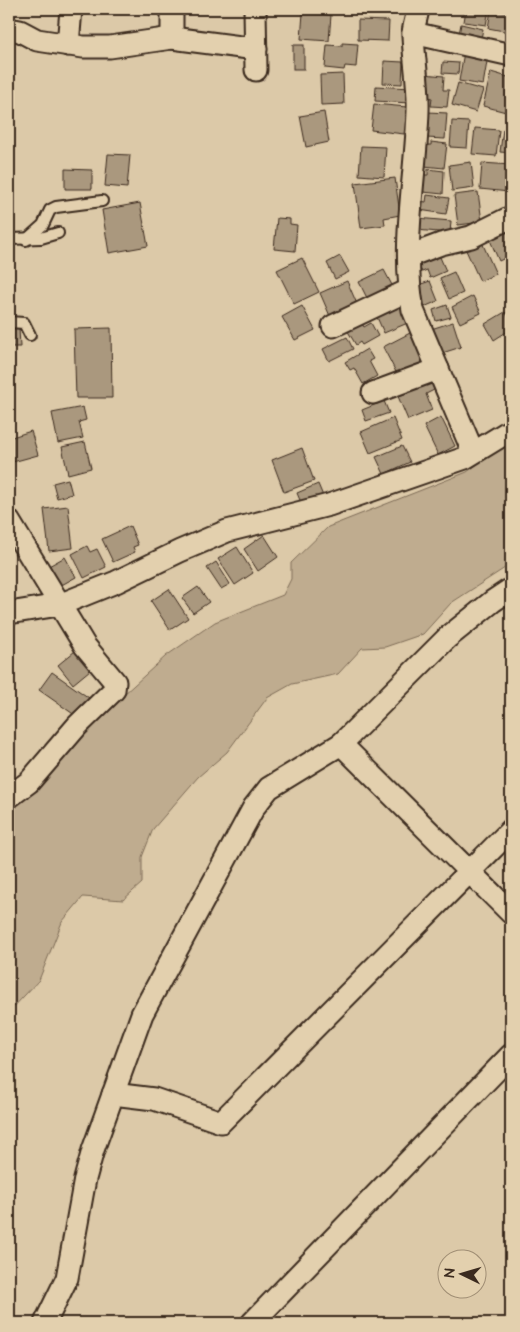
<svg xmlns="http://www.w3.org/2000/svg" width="520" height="1332" font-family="'Architects Daughter',sans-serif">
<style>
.green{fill:#bfac8f;stroke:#7d6b56}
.building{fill:#aa987e;stroke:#3b2a1e}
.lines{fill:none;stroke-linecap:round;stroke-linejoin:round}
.service-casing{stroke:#3b2a1e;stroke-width:14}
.minor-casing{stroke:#3b2a1e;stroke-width:25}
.service{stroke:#e3d0ae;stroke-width:10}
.minor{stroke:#e3d0ae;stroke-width:21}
</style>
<rect width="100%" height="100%" fill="#dcc9a8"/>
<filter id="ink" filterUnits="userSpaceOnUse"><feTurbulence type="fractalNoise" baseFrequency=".02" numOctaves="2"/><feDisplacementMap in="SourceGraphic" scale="10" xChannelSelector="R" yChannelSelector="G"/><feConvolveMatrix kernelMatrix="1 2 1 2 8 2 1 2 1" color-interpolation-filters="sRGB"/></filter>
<g filter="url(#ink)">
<path class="green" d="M511,439V564L451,603L423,634L385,647L362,648L338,674L292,684L267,698L227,752L198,777L153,829L142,857V883L123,900L83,897L62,922L39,980L9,1012V808L34,789L80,734L166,656L215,622L283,595L291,579V563L328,527L467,472Z"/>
<g class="building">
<path d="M308,9H330V11L307,10Z"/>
<rect x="345" y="9" width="19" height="1"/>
<path d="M466,9H489L486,25L464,22Z"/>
<path d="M491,10L511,13L509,32L488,28Z"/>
<path d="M303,13L331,15L329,41L301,39Z"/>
<path d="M358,20L389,21L388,41L358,40Z"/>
<path d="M461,24L483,29L480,43L458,39Z"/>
<path d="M342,43L358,44L356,67L345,66L344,70L325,68L327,45L342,46Z"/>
<rect x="293" y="45" width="11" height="24"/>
<path d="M464,52L488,56L483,85L459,81Z"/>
<path d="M384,61L403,62L402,84L383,83Z"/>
<path d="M443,62L459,63L458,74L442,73Z"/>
<path d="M491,72L511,78V90L506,112L483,106Z"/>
<path d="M343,74L344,104L321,105L320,75Z"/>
<path d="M424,74L444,76L443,90H449L447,107L431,106L432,98L422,97Z"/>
<path d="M458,83L483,90L476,112L452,105Z"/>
<path d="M376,86L411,88L410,103L375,101Z"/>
<path d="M374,104L407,107L404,134L371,130Z"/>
<path d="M324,112L329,142L306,147L300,116Z"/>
<path d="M428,112L447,113L445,139L426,138Z"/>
<path d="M452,121L469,122L467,148L450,147Z"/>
<path d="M475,128L499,130L496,156L472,154Z"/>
<path d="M503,129L511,130V153L500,152Z"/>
<path d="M431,142L447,144L444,168L424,166L426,145H431Z"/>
<path d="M361,146L386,147L384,177L359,175Z"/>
<path d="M108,154L130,155L127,188L105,186Z"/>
<path d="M471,162L474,188L452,191L449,165Z"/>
<path d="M482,163L511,165L509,192L480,189Z"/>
<path d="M65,169L92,170V189H65Z"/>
<path d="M428,169L444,171L443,194L423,192L424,175H428Z"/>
<path d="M395,178L400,215L384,218L385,225L361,228L355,183Z"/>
<path d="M478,192L482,222L458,225L454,195Z"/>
<path d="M427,195L449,198L446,214L419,210L420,201L426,202Z"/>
<path d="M140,203L148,246L109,253L102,210Z"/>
<path d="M277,218L290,219V224L297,225L295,251L274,249Z"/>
<path d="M417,218L451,221L450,233L416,230Z"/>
<path d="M509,231L511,255L499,261L490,240Z"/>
<path d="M481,240L496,274L480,281L465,248Z"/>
<path d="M437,250L446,271L430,278L427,270L422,272L417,263Z"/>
<path d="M340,256L349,272L335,279L327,263Z"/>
<path d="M302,258L319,292L294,304L277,270Z"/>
<path d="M9,267H13L12,290L9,289Z"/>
<path d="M384,270L393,287L368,300L359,282Z"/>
<path d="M454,272L463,293L449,299L440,278Z"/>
<path d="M347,281L357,304L330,316L320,293Z"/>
<path d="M430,281L438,301L424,307L413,287Z"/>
<path d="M511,282V308L507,307Z"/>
<path d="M473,296L481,313L460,323L452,307Z"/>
<path d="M401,303L410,322L384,333L376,315Z"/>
<path d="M447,305L451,317L436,321L433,310Z"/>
<path d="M302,306L315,330L295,340L282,317Z"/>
<path d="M505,312L511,322V329L494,340L485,324Z"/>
<path d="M360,320L364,327L371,323L378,336L362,345L360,342L356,345L346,328Z"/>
<path d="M453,322L461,347L436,355L428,330Z"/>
<path d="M19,328L20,347H9V329Z"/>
<path d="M111,328L112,398H76L74,329Z"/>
<path d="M410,333L425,363L398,376L383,347Z"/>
<path d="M347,337L353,349L329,361L323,349Z"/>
<path d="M367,349L373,359L369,361L377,376L363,384L354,368L350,370L345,362Z"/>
<path d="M432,379L436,389L426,394L432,410L408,420L397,394Z"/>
<path d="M384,401L389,413L366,421L362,410Z"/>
<path d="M83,407L86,420L79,422L83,438L58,443L52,413Z"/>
<path d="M441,417L455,446L438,455L424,426Z"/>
<path d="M393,418L402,440L370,453L361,432Z"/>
<path d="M31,431L38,455L9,463V438Z"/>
<path d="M85,442L91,468L68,474L62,447Z"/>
<path d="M402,446L410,462L384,474L376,457Z"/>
<path d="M302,448L314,481L284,492L272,460Z"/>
<path d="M68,479L72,494L57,498L53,483Z"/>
<path d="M318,484L323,496L302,505L297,493Z"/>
<path d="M68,506L73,548L49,551L44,509Z"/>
<path d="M130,526L138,545L133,547L135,552L113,562L102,539Z"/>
<path d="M264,535L278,557L258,571L244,549Z"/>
<path d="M87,546L90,552L97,549L106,567L84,578L72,554Z"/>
<path d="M237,547L253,573L235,585L218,559Z"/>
<path d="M65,557L76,577L58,587L47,567Z"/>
<path d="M216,562L230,584L221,589L207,568Z"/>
<path d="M198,587L209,602L193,613L182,598Z"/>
<path d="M169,589L188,618L170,630L151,601Z"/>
<path d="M75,651L90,670L73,684L58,665Z"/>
<path d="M52,672L92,700L79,718L39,690Z"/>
</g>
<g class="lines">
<defs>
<g id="service">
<path d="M9,239L41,238L58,233"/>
<path d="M26,240L43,225L50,210L56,207L102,201"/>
<path d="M9,322L24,323L30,335"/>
</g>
<g id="minor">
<path d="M255,9L256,70"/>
<path d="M418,9C417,17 413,27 413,35C414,61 419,85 418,111C416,177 401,245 413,310L473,452"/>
<path d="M9,29L20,31L37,40L83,47H110L172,38L256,49"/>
<path d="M413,33L511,55"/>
<path d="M172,38V9"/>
<path d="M68,45L71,9"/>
<path d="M409,256L441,244L471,237L511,217"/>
<path d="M333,326L409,290"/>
<path d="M373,393L438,369"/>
<path d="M9,521L85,646L115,682L114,690L77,726L29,782L9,797"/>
<path d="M9,613L59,605L116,582L180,551L227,531L329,505L465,458L511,430"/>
<path d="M341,744L511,913"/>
<path d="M113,1094L154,1099L221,1122L511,830"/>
<path d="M45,1323L67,1278L85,1179L93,1150L142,1014L254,807L269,788L341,744L447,638L493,601L511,589"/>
<path d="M252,1323L511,1055"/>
</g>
</defs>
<use href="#service" class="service-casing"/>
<use href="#minor" class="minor-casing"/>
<use href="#service" class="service"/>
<use href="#minor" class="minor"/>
</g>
</g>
<rect width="520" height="1332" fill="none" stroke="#e3d0ae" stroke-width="30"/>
<rect x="15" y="15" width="490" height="1302" fill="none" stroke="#3b2a1e" stroke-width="2" filter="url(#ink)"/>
<g transform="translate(462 1274) rotate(275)"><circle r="24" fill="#e3d0ae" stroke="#a08e74"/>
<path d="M0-4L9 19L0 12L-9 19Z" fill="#3b2a1e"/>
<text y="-8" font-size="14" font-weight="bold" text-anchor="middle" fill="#3b2a1e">N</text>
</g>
</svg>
